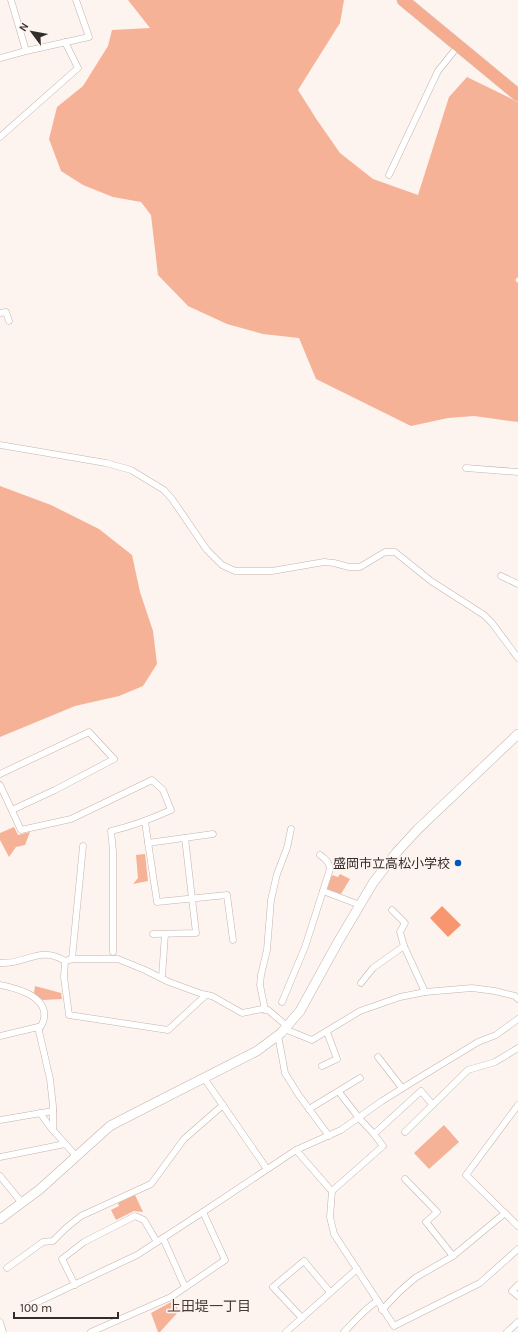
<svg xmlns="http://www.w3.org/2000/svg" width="518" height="1332" font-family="Karla,'Noto Sans JP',sans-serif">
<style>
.green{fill:#f6b297}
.water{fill:#f8976f}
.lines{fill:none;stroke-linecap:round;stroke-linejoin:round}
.street-casing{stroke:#c3b4ae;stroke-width:7}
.secondary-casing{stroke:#c3b4ae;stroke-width:10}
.highway-casing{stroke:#d2d1d0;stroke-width:13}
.street{stroke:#fff;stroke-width:6}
.secondary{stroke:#fff;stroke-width:9}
.highway{stroke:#f6ad8f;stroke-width:12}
.poi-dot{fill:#0056bf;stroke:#fdf3ef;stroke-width:1.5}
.labels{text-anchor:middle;stroke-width:3.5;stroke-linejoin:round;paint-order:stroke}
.poi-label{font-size:13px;fill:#332d2a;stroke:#fdf3ef;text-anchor:end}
.neighbourhood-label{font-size:14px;fill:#483b36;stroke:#fdf3ef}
</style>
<rect width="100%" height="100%" fill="#fdf3ef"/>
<g class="green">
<path d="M128,0H344L340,23L298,90L317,120L340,153L373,179L418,195L449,97L467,77L518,102V277L515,280L518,283V422L474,416L448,418L411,426L316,379L299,338L263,334L227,324L188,306L158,275L151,215L141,202L113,197L83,185L61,171L49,139L57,107L83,86L108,46L112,30L150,28Z"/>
<path d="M0,486L51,505L99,529L132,555L140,592L153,631L157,664L143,686L119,696L75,706L0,737Z"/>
<path d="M14,827L18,835L30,832L25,845L16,847L9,857L0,840V833Z"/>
<path d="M145,854L148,881L133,884L138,878L136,855Z"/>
<path d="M340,874L350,879L341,894L327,889L332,875L338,877Z"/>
<path d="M35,986L61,993L62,999L43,1000L34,993Z"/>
<path d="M444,1125L459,1142L429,1169L414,1153Z"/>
<path d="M135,1195L143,1212L134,1211L116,1220L111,1210L119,1206L118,1203Z"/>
<path d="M173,1301L179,1311L160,1332H158L151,1313Z"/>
</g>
<path class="water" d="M442,906L461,925L448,937L430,918Z"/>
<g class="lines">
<defs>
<g id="street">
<path d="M11,0L26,51"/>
<path d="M0,58L26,51L89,37L76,0"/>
<path d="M0,137L78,68L65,42"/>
<path d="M389,175L438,71L458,46"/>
<path d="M0,313L6,312L9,321"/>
<path d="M0,445L106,463L131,470L164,490L172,499L207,550L222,565L235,571H272L324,562L334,563L349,567H360L385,552H395L431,581L484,615L492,623L518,658"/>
<path d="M466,468L518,472"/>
<path d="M501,576L518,584"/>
<path d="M0,774L89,732L114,759L55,790L12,810"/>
<path d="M0,785L21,830L71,819L152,780L163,790L171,810C151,819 133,826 111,831L113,851V952"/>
<path d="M145,822L157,902L227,895L233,940"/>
<path d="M148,843L213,834"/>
<path d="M323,891L360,905"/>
<path d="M392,910L405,923L400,932L404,946L425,992"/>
<path d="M153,934L196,933L185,838"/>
<path d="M72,959L83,846"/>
<path d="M65,961L64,977L69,1015L168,1030L206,995"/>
<path d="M0,963C25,965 40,945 65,961L73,959H118L145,970L169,982L202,994L212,996L242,1013L262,1009L268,1010L287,1026"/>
<path d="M162,977L165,934"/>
<path d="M361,983L373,968L404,946"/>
<path d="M0,985C15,988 40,994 44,1011C45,1018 43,1024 39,1029"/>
<path d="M282,1002L305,947L330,869C329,862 326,859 320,855"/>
<path d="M265,1010L260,985L261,975L267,950L271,900L277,874L287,848L291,829"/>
<path d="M287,1030L312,1040L360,1011L400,997L425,992L472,988L495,991L515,996L518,999"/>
<path d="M278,1035L285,1073L298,1094L329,1136"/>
<path d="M0,1036L38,1027L50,1079L53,1106V1130"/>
<path d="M378,1057L402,1088"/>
<path d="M322,1066L337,1059L327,1032"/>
<path d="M204,1078L267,1169"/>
<path d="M518,1105L466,1175L518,1226"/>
<path d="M309,1109L360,1078"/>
<path d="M40,1113L51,1128L77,1157"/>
<path d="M0,1120L53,1111"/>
<path d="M405,1132L468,1070L495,1062L518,1048"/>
<path d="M374,1134L421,1091L432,1104"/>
<path d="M296,1150L329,1188L332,1191L330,1217L334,1234L394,1326L480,1283L518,1249"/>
<path d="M0,1157L65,1144"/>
<path d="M0,1176L22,1203"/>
<path d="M405,1179L437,1212L426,1222L453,1256"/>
<path d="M332,1191L383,1146L374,1134L359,1118L339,1092"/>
<path d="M203,1212L296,1150L341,1130L382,1101L414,1081L478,1042L496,1035L518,1019"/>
<path d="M163,1238L185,1287"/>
<path d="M7,1268L43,1242L53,1241L66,1228L81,1216L151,1184L184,1139L223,1105"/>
<path d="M75,1285L62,1259L84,1242L135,1216L144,1220L157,1242"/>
<path d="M518,1285L512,1291L518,1296"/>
<path d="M25,1308L137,1255L203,1212L225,1260L171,1297L91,1332"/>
<path d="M382,1310L399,1292L415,1278L453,1256L505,1213"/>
<path d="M302,1318L273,1287L304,1261L330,1292"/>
<path d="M0,1322L3,1332"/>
<path d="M286,1332L357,1269"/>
<path d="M344,1332C353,1323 366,1307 378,1301"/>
<path d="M507,1332L518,1322"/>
</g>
<path id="secondary" d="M0,1219L39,1190L110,1126L137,1112L257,1051L281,1033L300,1011L338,942L373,883L396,853L418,829L518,734"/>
<path id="highway" d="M403,0L518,95"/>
</defs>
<use href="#street" class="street-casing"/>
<use href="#secondary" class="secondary-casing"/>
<use href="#highway" class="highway-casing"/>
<use href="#street" class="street"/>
<use href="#secondary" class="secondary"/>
<use href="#highway" class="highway"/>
</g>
<circle class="poi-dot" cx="458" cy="863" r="4"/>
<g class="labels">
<g class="poi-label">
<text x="450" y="868">盛岡市立高松小学校</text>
</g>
<g class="neighbourhood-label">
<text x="209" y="1311">上田堤一丁目</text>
</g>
</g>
<g transform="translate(32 32) rotate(302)" stroke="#fdf3ef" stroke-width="3" paint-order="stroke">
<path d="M0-3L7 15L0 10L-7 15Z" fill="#332d2a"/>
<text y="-6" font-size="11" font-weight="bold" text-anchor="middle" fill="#332d2a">N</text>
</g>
<path d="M14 1312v6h104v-6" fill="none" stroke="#332d2a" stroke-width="2"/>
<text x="20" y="1312" font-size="12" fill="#332d2a" stroke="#fdf3ef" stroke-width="3" paint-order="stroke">100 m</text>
</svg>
